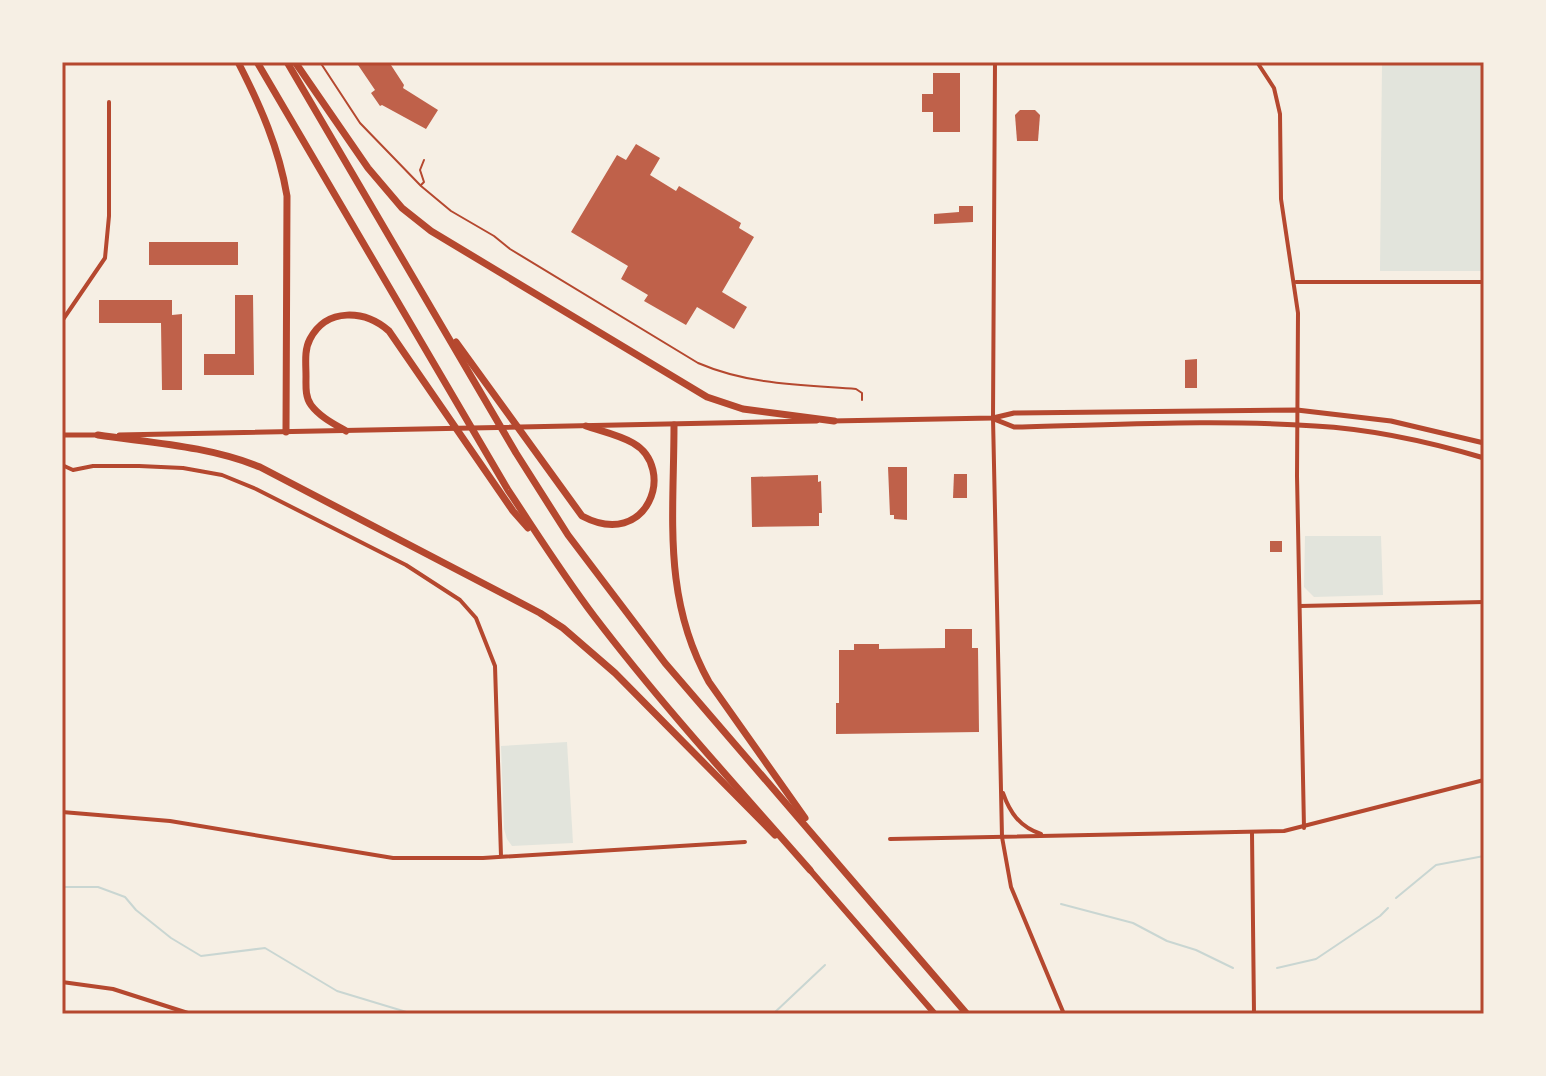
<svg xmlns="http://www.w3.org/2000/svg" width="1546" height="1076" font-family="Figtree,sans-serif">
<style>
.green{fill:#e2e4dc}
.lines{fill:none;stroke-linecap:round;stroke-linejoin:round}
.stream{stroke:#c9d6d2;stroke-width:2}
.building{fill:#bf614a}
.path{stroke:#b5482f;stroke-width:2}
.minor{stroke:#b5482f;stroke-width:4}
.tertiary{stroke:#b5482f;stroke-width:4}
.secondary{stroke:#b5482f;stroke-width:5}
.trunk{stroke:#b5482f;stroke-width:6}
.motorway{stroke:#b5482f;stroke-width:7}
.neatline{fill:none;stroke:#b5482f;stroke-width:3}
</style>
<rect width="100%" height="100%" fill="#f6efe4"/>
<g class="green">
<path d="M1382,62H1484V271H1380Z"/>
<path d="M1305,536H1381L1383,595L1314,597L1304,587Z"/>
<path d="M567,742L573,843L512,846L507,839L504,829L501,746Z"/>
</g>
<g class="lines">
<g class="stream">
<path d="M62,887H98L125,897L136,910L171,938L201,956L265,948L337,991L413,1014"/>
<path d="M1396,898L1436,865L1484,856"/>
<path d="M1061,904L1133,923L1167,941L1196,950L1233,968"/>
<path d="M1277,968L1316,959L1380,916L1388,908"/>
<path d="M773,1014L825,965"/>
</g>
</g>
<g class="building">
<path d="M356,62H389L404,85L403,88L438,110L426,129L382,105L380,106L371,93L375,90Z"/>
<path d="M933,73H960V132H933V112H922V94H933Z"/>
<path d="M1020,110H1035L1040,115L1038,141H1017L1015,115Z"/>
<path d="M636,144L660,158L650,175L676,191L679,186L741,223L739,228L754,237L722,292L747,307L734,329L697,307L686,325L644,301L648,295L621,279L628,266L571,232L617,155L626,160Z"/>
<path d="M959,206H973V222L934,224V214L959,212Z"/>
<rect x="149" y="242" width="89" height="23"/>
<path d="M235,295H253L254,375H204V354H235Z"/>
<path d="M99,300H172V315L182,314V390H162L161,323H99Z"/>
<path d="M1197,359V388H1185V360Z"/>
<path d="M888,467H907V520L894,519V515H890Z"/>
<path d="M954,474H967V498H953Z"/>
<path d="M818,475V482L821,481L822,513H819V526L752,527L751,477Z"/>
<rect x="1270" y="541" width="12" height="11"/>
<path d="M945,629H972V648H978L979,732L836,734V703H839V650H854V644H879V649L945,648Z"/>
</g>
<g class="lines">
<g class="path">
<path d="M320,62L360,123L421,186L451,211L494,236L510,249L698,363C749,385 802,385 856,389L862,393V400"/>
<path d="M421,185L424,182L420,170L424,160"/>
</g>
<g class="minor">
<path d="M1257,62L1274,88L1280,114L1281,199L1298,313L1297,476L1304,828"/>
<path d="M1296,282H1484"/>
<path d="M62,321L105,258L109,216V102"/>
<path d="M993,418L1002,837L1011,887L1064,1014"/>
<path d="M62,465L73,470L93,466H139L183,468L222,475L256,489L406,565L460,600L476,618L495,666L501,856"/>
<path d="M1300,606L1484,602"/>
<path d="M1003,793C1010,813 1020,827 1041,834"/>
<path d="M62,812L170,821L393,858H483L745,842"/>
<path d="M1252,833L1254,1014"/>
<path d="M890,839L1284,831L1484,780"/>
<path d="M62,982L113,989L191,1014"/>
</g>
<path class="tertiary" d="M993,418L995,62"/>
<g class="secondary">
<path d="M994,419L1014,427C1114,425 1215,419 1315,426C1372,429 1430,442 1484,458"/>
<path d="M831,421L993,418L1014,413L1297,410L1391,421L1484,443"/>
<path d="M62,435H101"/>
<path d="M119,435L817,421"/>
</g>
<path class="trunk" d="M810,870L935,1014"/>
<g class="motorway">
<path d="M238,62C260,105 279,148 287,196L286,432"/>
<path d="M257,62L508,490C536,532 563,575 594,616C661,704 737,787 810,870"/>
<path d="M287,62L516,453L568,535L665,663L967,1014"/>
<path d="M295,62L368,168L402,208L431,231L707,397L743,409L834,421"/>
<path d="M456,342L582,516C648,551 677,468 633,443C619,435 601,431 586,426"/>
<path d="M674,425C674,517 662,598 709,682L805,818"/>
<path d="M346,431C334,424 320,417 311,405C305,397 306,386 306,376C306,364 304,350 310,339C327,307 365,310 389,331L513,511L528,528"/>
<path d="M98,435C153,443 208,446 260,467L540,613L563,628L615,673L775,835"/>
</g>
</g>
<rect width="1546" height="1076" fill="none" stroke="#f6efe4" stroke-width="128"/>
<rect x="64" y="64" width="1418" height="948" class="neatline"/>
</svg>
